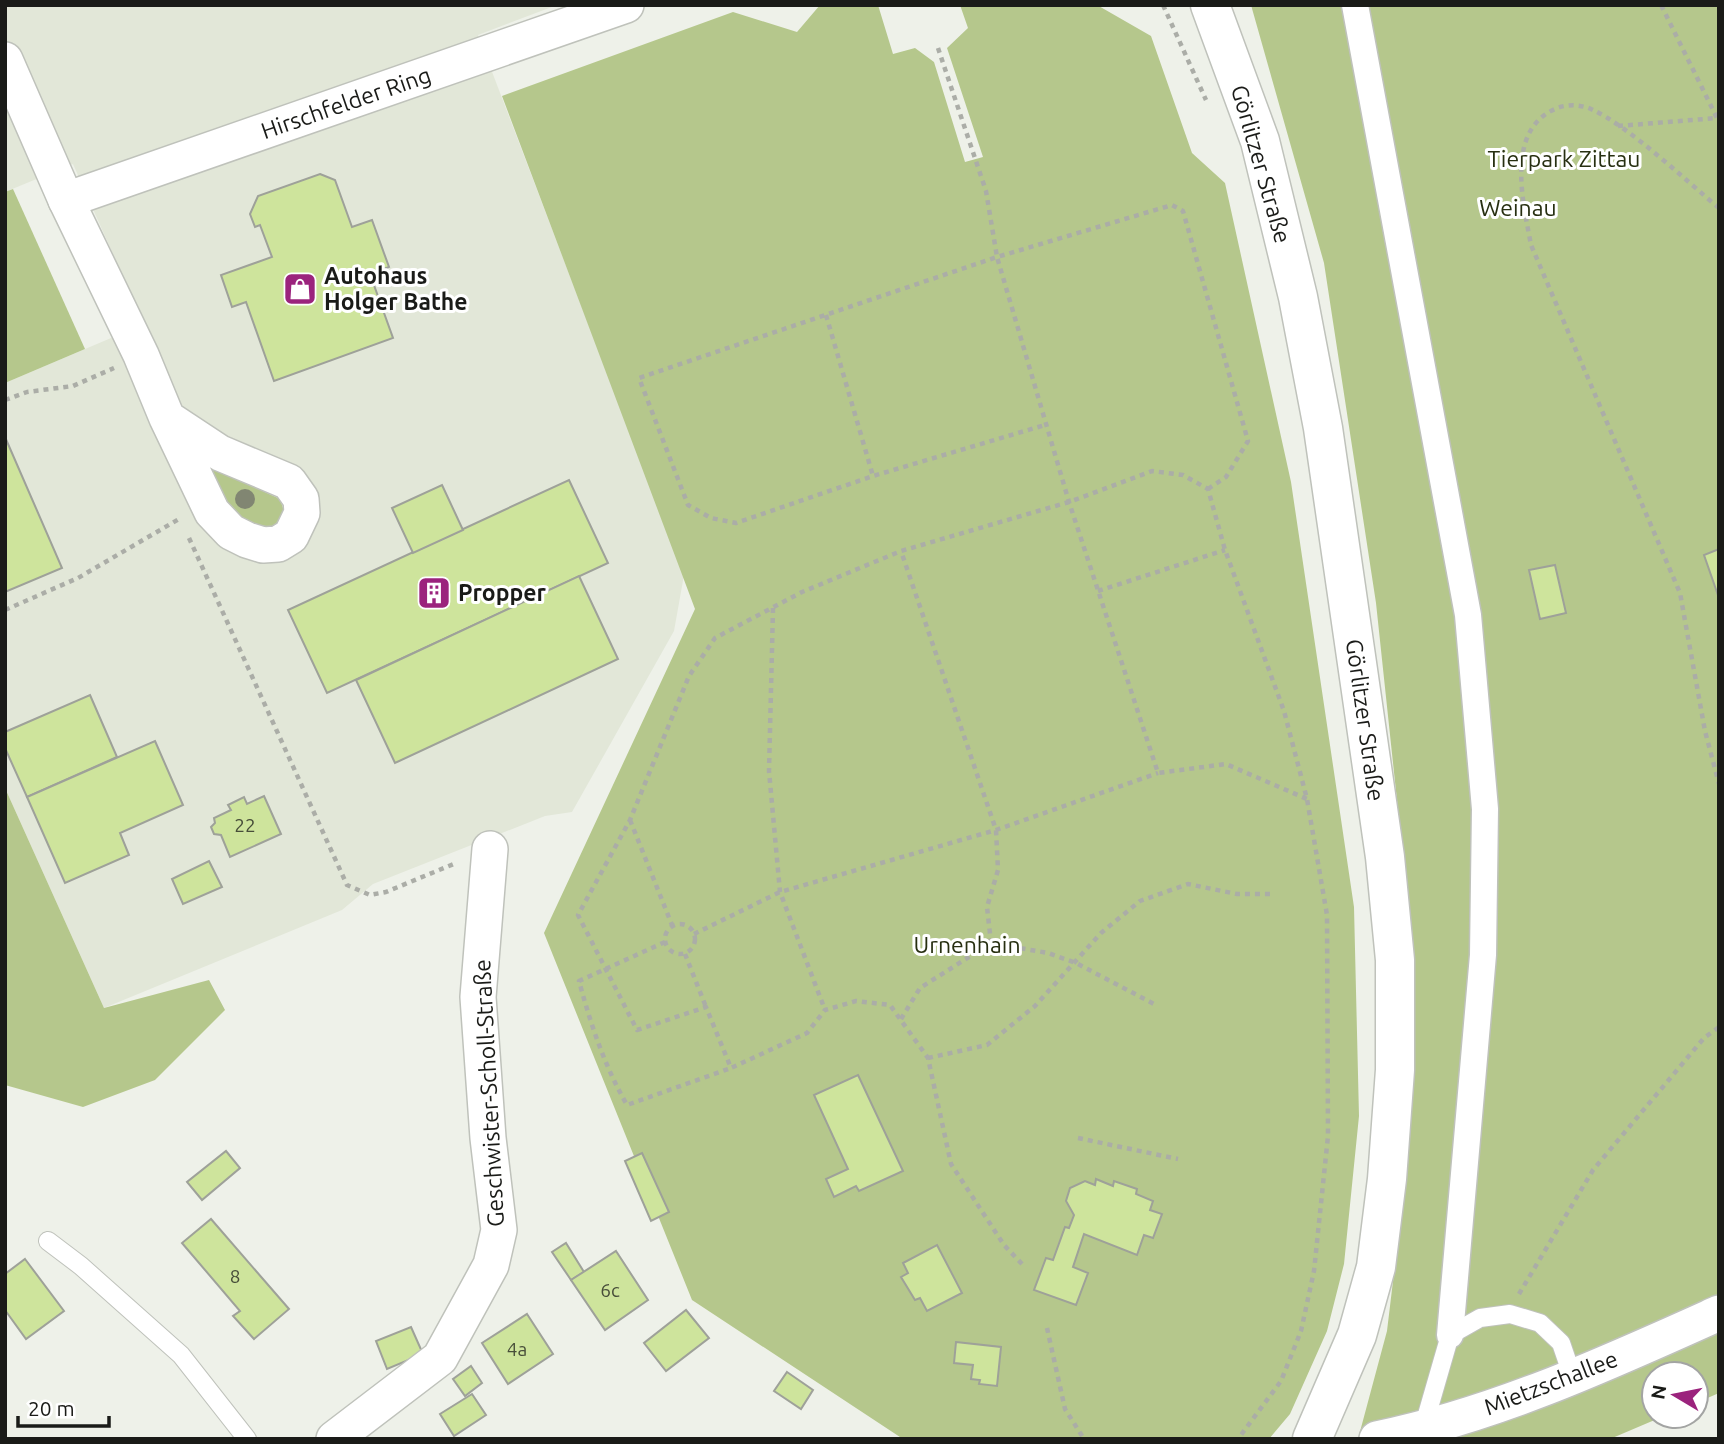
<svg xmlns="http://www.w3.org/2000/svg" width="1724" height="1444" font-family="Ubuntu,sans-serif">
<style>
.built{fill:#e2e7d8}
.green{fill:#b5c78c}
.building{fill:#cee49c;stroke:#9ea199;stroke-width:2}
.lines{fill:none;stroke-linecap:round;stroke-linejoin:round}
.service-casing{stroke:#bfc2bb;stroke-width:20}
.pedestrian-casing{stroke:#bfc2bb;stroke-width:29}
.minor-casing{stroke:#bfc2bb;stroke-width:38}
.primary-casing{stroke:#bfc2bb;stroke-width:41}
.path{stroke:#abada7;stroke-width:4.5;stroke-dasharray:5 5;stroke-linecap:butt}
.service{stroke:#fff;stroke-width:18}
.pedestrian{stroke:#fff;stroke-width:26}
.minor{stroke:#fff;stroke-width:35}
.primary{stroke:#fff;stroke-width:38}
.tree{fill:#818672}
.labels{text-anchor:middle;stroke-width:6;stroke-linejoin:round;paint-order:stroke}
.number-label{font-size:19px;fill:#474d39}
.street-label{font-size:23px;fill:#1a1b18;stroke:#fff}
.park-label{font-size:23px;fill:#272f11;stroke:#fff}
.poi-label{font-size:23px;font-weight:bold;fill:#1a1b18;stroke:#fff;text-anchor:start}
</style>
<rect width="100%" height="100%" fill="#eef1e9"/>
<path class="built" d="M5,5H557L478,35L684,575L674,631L572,812L545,816L373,884L342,910L104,1008L5,788V383L144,324L73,164L5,192Z"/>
<g class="green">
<path d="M820,5H878L893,54L915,48L934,62L965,162L983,157L947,48L968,28L960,5H1097L1151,36L1192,153L1225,183L1291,482L1354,907L1359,1116L1344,1264L1327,1331L1290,1414L1269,1439H903L692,1300L544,933L695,609L502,96L733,12L797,32Z"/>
<path d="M1251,5H1719V1393L1696,1403V1374H1654V1416H1664L1610,1439H1358L1387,1331L1407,1165L1413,951L1376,603L1324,263Z"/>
<path d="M13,189L85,349L5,383V192Z"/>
<path d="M208,466L280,499L285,514L277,526C253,531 225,507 213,487C210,482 209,472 208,466Z"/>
<path d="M5,788L104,1008L209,980L225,1010L155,1080L83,1107L5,1085Z"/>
</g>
<g class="building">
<path d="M320,174L335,180L352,227L372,220L389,267L370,274L393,338L274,381L246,302L232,307L221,275L272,257L260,225L255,227L250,214L258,196Z"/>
<path d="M5,437L62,568L5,592Z"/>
<path d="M569,480L608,563L327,693L288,610Z"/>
<path d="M442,485L463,530L413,553L392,508Z"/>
<path d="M1719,549V598L1704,555Z"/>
<path d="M1555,565L1566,613L1540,619L1529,570Z"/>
<path d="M579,576L618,659L395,763L356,680Z"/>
<path d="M90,695L117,757L27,797L5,748V732Z"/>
<path d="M155,741L183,805L120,833L129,855L65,883L27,797Z"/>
<path d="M264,796L281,834L230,857L221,835L214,834L211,827L215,823L214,818L231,810L228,805L244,797L247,804Z"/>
<path d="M209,861L222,887L183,904L172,879Z"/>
<path d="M858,1075L903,1171L859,1191L856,1186L834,1197L826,1179L848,1169L814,1095Z"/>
<path d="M226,1151L240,1168L202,1200L187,1182Z"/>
<path d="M642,1153L669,1212L651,1221L625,1161Z"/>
<path d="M1096,1179L1113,1186L1114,1181L1137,1189L1136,1194L1153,1201L1150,1210L1162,1214L1153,1238L1144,1235L1137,1255L1084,1234L1073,1267L1088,1273L1076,1305L1034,1290L1046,1258L1053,1260L1065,1227L1069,1228L1074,1215L1066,1201L1070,1188L1085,1181L1095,1185Z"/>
<path d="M211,1219L289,1309L254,1339L233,1316L240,1311L182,1243Z"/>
<path d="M566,1243L584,1272L571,1280L552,1252Z"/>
<path d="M937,1245L962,1293L927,1311L920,1298L915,1300L901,1277L908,1273L903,1263Z"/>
<path d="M616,1251L648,1300L605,1330L571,1280Z"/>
<path d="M25,1259L64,1311L26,1339L5,1310V1274Z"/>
<path d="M686,1310L709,1338L666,1371L644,1343Z"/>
<path d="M527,1314L553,1354L508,1384L482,1343Z"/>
<path d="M411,1327L423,1354L387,1369L376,1341Z"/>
<path d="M956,1342L1001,1347L997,1386L979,1384L980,1380L971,1379L973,1365L954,1363Z"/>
<path d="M471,1366L482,1383L465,1396L453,1379Z"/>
<path d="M787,1372L813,1390L801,1409L774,1391Z"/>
<path d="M472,1394L486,1415L454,1436L440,1414Z"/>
</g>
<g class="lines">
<defs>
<g id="service">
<path d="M48,1241L81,1266L181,1355L247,1439"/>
<path d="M1428,1428L1426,1418L1450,1335L1480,1318L1510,1314L1540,1323L1561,1343L1573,1378"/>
</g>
<path id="pedestrian" d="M1355,5L1468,615L1485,809L1483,955L1450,1335"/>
<g id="minor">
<path d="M5,60L66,200L141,355L167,418L212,512L231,532L247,540L263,545L278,544L291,536L302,513L301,499L289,482L220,453L167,418"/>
<path d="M66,200L626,5"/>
<path d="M334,1439L440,1358L491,1265L499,1230L488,1138L478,997L490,849"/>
<path d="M1377,1439C1497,1414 1608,1363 1719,1313"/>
</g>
<path id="primary" d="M1210,5L1260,141L1298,297L1323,428L1385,857L1395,960V1070L1387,1179L1376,1267L1357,1335L1312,1439"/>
</defs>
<use href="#service" class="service-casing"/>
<use href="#pedestrian" class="pedestrian-casing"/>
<use href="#minor" class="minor-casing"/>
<use href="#primary" class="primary-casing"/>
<g class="path">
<path d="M1163,5L1206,100"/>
<path d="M938,48L986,191L997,257L639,378L688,505L711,518L736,523L873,476L1045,425"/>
<path d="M1618,126L1717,118L1661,5"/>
<path d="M1719,208C1684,179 1630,127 1591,109C1579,104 1566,104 1555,109C1505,131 1523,202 1531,245L1680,593L1705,731L1719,784"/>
<path d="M826,315L873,476"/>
<path d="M5,400L27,392L73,386L114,368"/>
<path d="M1208,489L1226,477L1248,441L1183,211L1172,205L997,257L1069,502L1158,773L1226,764L1307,799"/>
<path d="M189,538L347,885L370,895L386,892L456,863"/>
<path d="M1098,591L1225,550"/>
<path d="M773,608L769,771L780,892L825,1010"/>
<path d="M5,610L78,578L179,519"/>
<path d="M630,820L672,925"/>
<circle cx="680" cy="939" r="15"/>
<path d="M694,934L780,892L996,830L1158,773"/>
<path d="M665,942L579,981C591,1025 604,1065 627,1105L731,1068"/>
<path d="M991,943L1048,953L1076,963L1154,1004"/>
<path d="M685,954L706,1007"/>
<path d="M901,1019L920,988L991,943L987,907L998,870L996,830L901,551"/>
<path d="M928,1058L987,1045L1035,1006L1101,933L1140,901L1188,884L1237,894H1271"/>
<path d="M1078,1138L1178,1159"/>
<path d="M1022,1264L1004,1245L951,1164L928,1058L890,1005L856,1001L825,1010L807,1033L731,1068L706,1007L637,1030L578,915L630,820L689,676L715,638L802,592L901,551L1069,502L1152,471L1183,475L1208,489L1225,550L1284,711L1307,799L1327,915L1328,1136L1314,1271L1301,1331L1281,1381L1238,1439"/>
<path d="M1519,1294L1593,1170L1704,1038L1719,1027"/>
<path d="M1047,1328L1065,1409L1084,1439"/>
</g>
<use href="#service" class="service"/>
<use href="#pedestrian" class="pedestrian"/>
<use href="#minor" class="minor"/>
<use href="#primary" class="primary"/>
</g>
<circle class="tree" cx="245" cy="499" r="10"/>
<defs>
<symbol id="shop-square" viewBox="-11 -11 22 22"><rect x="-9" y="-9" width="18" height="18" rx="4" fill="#9b237d" stroke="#fff"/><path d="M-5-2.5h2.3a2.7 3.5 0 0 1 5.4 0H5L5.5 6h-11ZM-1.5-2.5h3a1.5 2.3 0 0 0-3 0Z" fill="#fff"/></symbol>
<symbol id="building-square" viewBox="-11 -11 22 22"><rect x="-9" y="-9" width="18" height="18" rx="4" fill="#9b237d" stroke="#fff"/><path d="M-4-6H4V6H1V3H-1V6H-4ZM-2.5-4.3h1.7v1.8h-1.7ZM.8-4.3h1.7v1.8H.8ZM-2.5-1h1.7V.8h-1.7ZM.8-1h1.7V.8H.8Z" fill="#fff"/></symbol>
</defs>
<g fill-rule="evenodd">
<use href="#shop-square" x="281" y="270" width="38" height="38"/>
<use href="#building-square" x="415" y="574" width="38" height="38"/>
</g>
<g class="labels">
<g class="number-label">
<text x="245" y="832">22</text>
<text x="235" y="1283">8</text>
<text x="610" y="1297">6c</text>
<text x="517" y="1356">4a</text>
</g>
<g class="street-label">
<text transform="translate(346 103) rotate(-19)" y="8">Hirschfelder Ring</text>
<text transform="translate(1261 164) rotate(74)" y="8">Görlitzer Straße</text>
<text transform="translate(1365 720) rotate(82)" y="8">Görlitzer Straße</text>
<text transform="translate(489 1093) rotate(-93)" y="8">Geschwister-Scholl-Straße</text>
<text transform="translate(1551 1383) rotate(-21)" y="8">Mietzschallee</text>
</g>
<g class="park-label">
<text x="1564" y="167">Tierpark Zittau</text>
<text x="1518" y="216">Weinau</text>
<text x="967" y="953">Urnenhain</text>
</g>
<g class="poi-label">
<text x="324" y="284">Autohaus<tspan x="324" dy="26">Holger Bathe</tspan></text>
<text x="458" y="601">Propper</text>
</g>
</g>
<rect width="1724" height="1444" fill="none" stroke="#1a1b18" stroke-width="14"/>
<g transform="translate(1675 1395) rotate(280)"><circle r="33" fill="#ffffff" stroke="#a3a4a3" stroke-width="2"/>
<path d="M0-5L12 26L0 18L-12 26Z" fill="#9b237d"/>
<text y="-10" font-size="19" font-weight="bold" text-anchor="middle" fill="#1a1b18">N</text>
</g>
<path d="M18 1416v10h91v-10" fill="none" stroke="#1a1b18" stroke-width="3.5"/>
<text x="28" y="1416" font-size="21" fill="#1a1b18" stroke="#ffffff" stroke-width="5" paint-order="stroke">20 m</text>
</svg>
